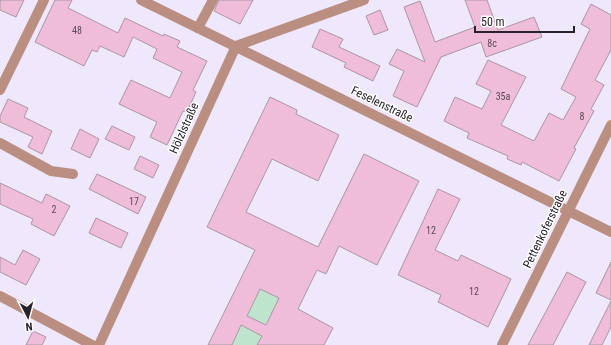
<svg xmlns="http://www.w3.org/2000/svg" width="611" height="345" font-family="'Roboto Condensed',sans-serif">
<style>
.green{fill:#bfe4cd}
.building{fill:#efbdd9;stroke:#ab96a2;fill-rule:evenodd}
.lines{fill:none;stroke-linecap:round;stroke-linejoin:round}
.minor{stroke:#ba8e81;stroke-width:10}
.labels{text-anchor:middle;stroke-width:3;stroke-linejoin:round;paint-order:stroke}
.number-label{font-size:10px;fill:#584a56}
.street-label{font-size:12px;fill:#26232b;stroke:#fff}
</style>
<rect width="100%" height="100%" fill="#efe7fb"/>
<g class="green">
<path d="M260,289L279,298L266,325L247,316Z"/>
<path d="M241,325L262,336L257,345H232Z"/>
</g>
<g class="building">
<path d="M0,0H24L16,17L0,10Z"/>
<path d="M55,0H72L68,8L118,33L125,18L163,36L164,34L180,41L177,47L207,61L193,90L196,92L187,112L183,111L167,145L150,137L157,122L119,104L131,80L170,98L182,72L153,58L157,49L133,37L124,57L100,46L97,52L92,50L84,66L35,42Z"/>
<path d="M219,0H253L240,24L214,11Z"/>
<path d="M465,0H487L498,30L534,17L542,37L486,57L481,42L441,57L417,107L393,96L404,71L389,64L397,49L425,62L404,7L420,1L435,42L475,27Z"/>
<path d="M591,4L611,15V50L595,80L604,85L591,109L594,111L574,148L576,149L559,181L522,162L521,165L507,159L508,156L467,138L469,133L444,121L455,97L482,109L491,91L476,84L488,60L526,77L501,125L534,141L549,113L563,120L576,97L561,89L590,29L581,24Z"/>
<path d="M380,10L388,30L374,35L366,16Z"/>
<path d="M320,29L343,39L339,47L380,66L373,81L344,67L346,63L312,47Z"/>
<path d="M270,97L297,110L296,114L339,135L318,181L272,159L246,212L318,247L364,154L419,181L377,265L339,246L326,274L317,270L298,309L333,328L324,345H257L262,336L241,325L232,345H208L255,250L207,227ZM260,289L279,298L266,325L247,316Z"/>
<path d="M8,99L28,108L24,117L52,131L42,154L28,147L33,137L0,122V116Z"/>
<path d="M112,126L135,137L129,150L105,139Z"/>
<path d="M80,129L99,139L90,158L71,149Z"/>
<path d="M140,156L159,165L153,178L134,169Z"/>
<path d="M97,174L146,197L138,214L89,189Z"/>
<path d="M0,183L42,203L46,194L70,206L54,236L31,224L33,219L0,204Z"/>
<path d="M438,189L460,199L435,250L458,261L461,255L511,279L488,327L438,302L441,295L398,275Z"/>
<path d="M96,218L128,233L121,248L89,233Z"/>
<path d="M23,250L40,259L26,285L0,272V257L15,265Z"/>
<path d="M611,262V300L596,293Z"/>
<path d="M567,272L586,282L553,345H528Z"/>
<path d="M611,301V327L602,345H589Z"/>
<path d="M33,331L46,337L42,345H26Z"/>
</g>
<g class="lines">
<g class="minor">
<path d="M141,0L611,232"/>
<path d="M198,28L213,0"/>
<path d="M0,90L44,0"/>
<path d="M0,143L51,171L73,174"/>
<path d="M0,296L92,345"/>
<path d="M99,345L236,46L364,0"/>
<path d="M502,345L611,125"/>
</g>
</g>
<g class="labels">
<g class="number-label">
<text x="77" y="34">48</text>
<text x="492" y="47">8c</text>
<text x="503" y="100">35a</text>
<text x="582" y="120">8</text>
<text x="134" y="205">17</text>
<text x="54" y="213">2</text>
<text x="431" y="234">12</text>
<text x="474" y="295">12</text>
</g>
<g class="street-label">
<text transform="translate(382 104) rotate(26)" y="4">Feselenstraße</text>
<text transform="translate(184 128) rotate(-66)" y="4">Hölzlstraße</text>
<text transform="translate(545 229) rotate(-64)" y="4">Pettenkoferstraße</text>
</g>
</g>
<g transform="translate(28 317) rotate(174)" stroke="#ffffff" stroke-width="3" paint-order="stroke">
<path d="M0-3L7 15L0 10L-7 15Z" fill="#26232b"/>
<text y="-6" font-size="11" font-weight="bold" text-anchor="middle" fill="#26232b">N</text>
</g>
<path d="M475 26v6h99v-6" fill="none" stroke="#26232b" stroke-width="2"/>
<text x="481" y="26" font-size="12" fill="#26232b" stroke="#ffffff" stroke-width="3" paint-order="stroke">50 m</text>
</svg>
